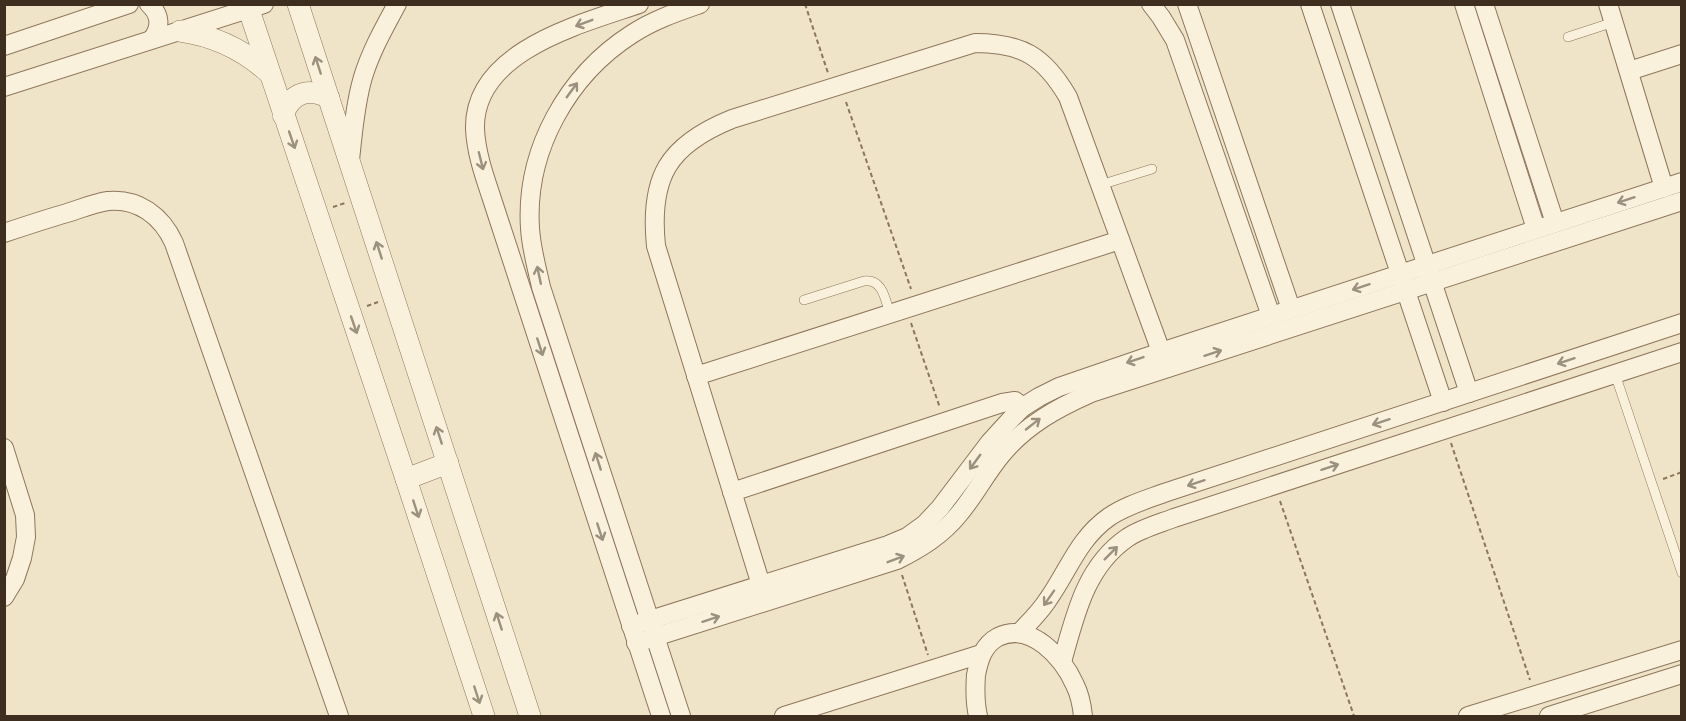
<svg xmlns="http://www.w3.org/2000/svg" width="1686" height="721" font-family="Merriweather,serif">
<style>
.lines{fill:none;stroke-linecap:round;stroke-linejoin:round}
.service-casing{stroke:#8d765c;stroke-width:10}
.minor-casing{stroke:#8d765c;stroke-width:20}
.tertiary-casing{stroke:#8d765c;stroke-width:22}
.path{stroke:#8d765c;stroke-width:2;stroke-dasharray:4.5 3;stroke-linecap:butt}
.service{stroke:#faf1dc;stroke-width:9}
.minor{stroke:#faf1dc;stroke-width:18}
.tertiary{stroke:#faf1dc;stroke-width:21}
.oneway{stroke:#9c907e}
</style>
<rect width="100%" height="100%" fill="#f0e4c8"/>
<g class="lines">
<defs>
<g id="service">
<path d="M1568,37L1614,22"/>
<path d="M1100,185L1152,169"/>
<path d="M804,300L864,281C883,279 885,299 890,314"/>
<path d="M1615,374L1682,573"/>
</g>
<g id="minor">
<path d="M149,4C161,15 161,27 152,39"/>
<path d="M639,4C581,24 473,51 475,129C476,152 484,175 491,196L661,716"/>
<path d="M1151,4L1161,17L1175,40L1271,316"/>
<path d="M1187,4L1291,309"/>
<path d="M1310,4L1443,402"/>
<path d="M1340,4L1469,393"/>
<path d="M1464,4L1536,229"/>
<path d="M1484,4L1555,223"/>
<path d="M1608,4L1664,188"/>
<path d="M4,46L129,4"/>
<path d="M1629,71L1682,54"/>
<path d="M4,87L264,4"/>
<path d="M350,160C353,133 355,104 363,77C371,51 384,28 397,4"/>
<path d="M4,233C25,226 46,219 67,213C80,209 94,203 108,201C138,198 162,216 174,243L339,716"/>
<path d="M696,376L1120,240"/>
<path d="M4,448L25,515L26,537L22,558L15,579L4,597"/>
<path d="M732,492L1002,403L1015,401L1023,407"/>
<path d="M766,601L656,246C649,177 668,145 732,119L975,43C1022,43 1044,56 1068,97L1167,368"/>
<path d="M631,626L888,545L907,537L925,524L940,508L990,442L1011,419L1023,407L1039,397L1059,387L1161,352L1682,182"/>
<path d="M1019,633C1030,622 1041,611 1049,598C1069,569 1079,538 1109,517C1125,506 1145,500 1164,493L1682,323"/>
<path d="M636,643L897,560C921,548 942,535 959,514C975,495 986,473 1002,454C1026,425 1057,408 1091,393L1682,201"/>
<path d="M1062,662C1075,616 1085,567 1127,538C1140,529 1158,524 1174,518L1682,352"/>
<path d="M681,716L541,287C537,268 531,248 530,228C525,150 568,75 632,34C653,20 677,12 700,4"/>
<path d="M784,716L981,654"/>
<path d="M978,716C975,703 975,689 976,675C979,660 983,645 998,637C1031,621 1063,658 1075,685C1080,695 1082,706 1083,716"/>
<path d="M1468,716L1682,650"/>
<path d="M1549,716L1682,674"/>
</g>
<g id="tertiary">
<path d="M247,4L406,479L484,716"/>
<path d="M298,4L530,716"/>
<path d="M180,31C215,36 243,49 269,73"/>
<path d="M283,115C291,93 308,87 329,98"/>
<path d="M406,479L448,463"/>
</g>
</defs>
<use href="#service" class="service-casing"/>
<use href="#minor" class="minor-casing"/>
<use href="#tertiary" class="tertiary-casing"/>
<g class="path">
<path d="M805,4L828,73"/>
<path d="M846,102L911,289"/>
<path d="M333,207L345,203"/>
<path d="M367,306L378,302"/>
<path d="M911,323L940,408"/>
<path d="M1451,443L1530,680"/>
<path d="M1663,479L1682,472"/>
<path d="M1280,501L1354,716"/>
<path d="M902,575L928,655"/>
</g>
<use href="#service" class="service"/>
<use href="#minor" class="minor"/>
<use href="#tertiary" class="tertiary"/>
</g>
<defs><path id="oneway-shaft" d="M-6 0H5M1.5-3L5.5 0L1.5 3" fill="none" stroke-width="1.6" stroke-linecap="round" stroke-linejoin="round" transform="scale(1.5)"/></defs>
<g class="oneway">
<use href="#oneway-shaft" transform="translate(584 23) rotate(159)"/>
<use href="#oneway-shaft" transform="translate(318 65) rotate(-108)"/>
<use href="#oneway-shaft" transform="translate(572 90) rotate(-54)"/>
<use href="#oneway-shaft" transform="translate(292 140) rotate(71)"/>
<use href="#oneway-shaft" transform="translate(481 161) rotate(76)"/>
<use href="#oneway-shaft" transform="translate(1626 200) rotate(162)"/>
<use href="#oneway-shaft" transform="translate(379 250) rotate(-108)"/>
<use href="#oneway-shaft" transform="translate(539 275) rotate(-102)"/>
<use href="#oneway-shaft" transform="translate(1361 287) rotate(162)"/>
<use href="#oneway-shaft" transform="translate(354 325) rotate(71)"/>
<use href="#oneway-shaft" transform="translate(540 347) rotate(72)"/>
<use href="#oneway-shaft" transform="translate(1213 353) rotate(-18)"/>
<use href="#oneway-shaft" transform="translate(1135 360) rotate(161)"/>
<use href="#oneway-shaft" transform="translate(1566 361) rotate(162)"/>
<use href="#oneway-shaft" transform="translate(1381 422) rotate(162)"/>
<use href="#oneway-shaft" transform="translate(1033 424) rotate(-38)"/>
<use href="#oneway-shaft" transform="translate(439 435) rotate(-108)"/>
<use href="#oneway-shaft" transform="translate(598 461) rotate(-108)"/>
<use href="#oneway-shaft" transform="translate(975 462) rotate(126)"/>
<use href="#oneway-shaft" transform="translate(1330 467) rotate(-18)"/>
<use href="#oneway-shaft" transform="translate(1196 483) rotate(162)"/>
<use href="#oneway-shaft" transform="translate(416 509) rotate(72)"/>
<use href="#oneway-shaft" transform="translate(600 532) rotate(72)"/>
<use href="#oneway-shaft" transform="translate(1111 553) rotate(-45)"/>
<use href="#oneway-shaft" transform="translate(896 559) rotate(-21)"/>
<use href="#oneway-shaft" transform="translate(1049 598) rotate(125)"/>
<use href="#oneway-shaft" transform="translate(711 619) rotate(-18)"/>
<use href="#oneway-shaft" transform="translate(499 621) rotate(-108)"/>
<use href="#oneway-shaft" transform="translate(477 695) rotate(72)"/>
</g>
<rect width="1686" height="721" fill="none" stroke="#3d2e20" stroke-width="12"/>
</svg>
